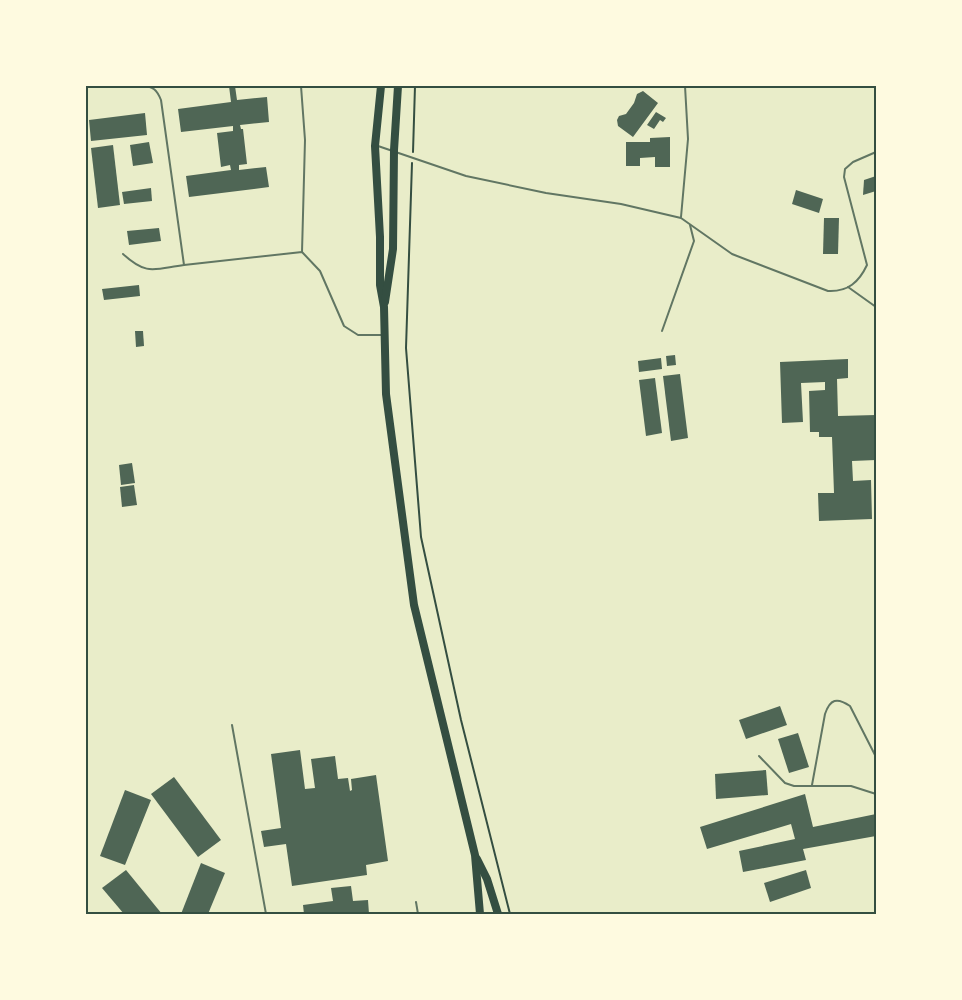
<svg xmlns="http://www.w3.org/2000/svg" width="962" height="1000" font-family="'Asap Condensed',sans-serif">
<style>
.building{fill:#4f6655}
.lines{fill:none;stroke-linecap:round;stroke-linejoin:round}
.path{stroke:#344e41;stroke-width:2}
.service{stroke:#617663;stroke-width:2}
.secondary{stroke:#344e41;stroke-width:8}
.neatline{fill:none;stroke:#344e41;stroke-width:2}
</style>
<rect width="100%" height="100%" fill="#e9edc9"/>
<g class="building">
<path d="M229,86H235L237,100L267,97L269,122L240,125L241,129H243L247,164L239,165V170L266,167L269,187L189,197L186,176L231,170L230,165L221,167L217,133L233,131V126L181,132L178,109L231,102Z"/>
<path d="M643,91L658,103L633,137L618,126L617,120L619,116L626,114L634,103L637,94Z"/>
<path d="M656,112L666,118L663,122L660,120L654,129L647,125Z"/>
<path d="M145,113L147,135L91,141L89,120Z"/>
<path d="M670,137V167H655V157L640,158V166H626V142H650V138Z"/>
<path d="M149,142L153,163L133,166L130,145Z"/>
<path d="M113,145L120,205L98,208L91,148Z"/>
<path d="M876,176V191L863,195L864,180Z"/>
<path d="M151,188L152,201L124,204L122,192Z"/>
<path d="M796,190L823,199L819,213L792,204Z"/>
<path d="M824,218H839L838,254H823Z"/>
<path d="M159,228L161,241L129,245L127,231Z"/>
<path d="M139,285L140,296L104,300L102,289Z"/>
<path d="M135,331H143L144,346L136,347Z"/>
<path d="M675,355L676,365L667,366L666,356Z"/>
<path d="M661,358L662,369L639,372L638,361Z"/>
<path d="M848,359V378L837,379L838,416L876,415V460L852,461L853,481L871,480L872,519L819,521L818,493H834L832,437H819V432H810L809,391L825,390V382L801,383L803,422L782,423L780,362Z"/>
<path d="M680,374L688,438L671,441L663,376Z"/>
<path d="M655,378L662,433L646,436L639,380Z"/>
<path d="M132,463L135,483L121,485L119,465Z"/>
<path d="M134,485L137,505L122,507L120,487Z"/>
<path d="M780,706L787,725L746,739L739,720Z"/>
<path d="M798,733L809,767L789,773L778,739Z"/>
<path d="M300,750L305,789L315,788L311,759L335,756L338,779L348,778L350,791L352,790L351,779L376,775L388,861L366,865L367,875L292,886L286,844L264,847L261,831L281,828L271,754Z"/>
<path d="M766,770L768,795L716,799L715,774Z"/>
<path d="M174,777L221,840L198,857L151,794Z"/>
<path d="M125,790L151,800L125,865L100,856Z"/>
<path d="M805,794L813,827L876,814V836L803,849L806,860L743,872L739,851L795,839L791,824L707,849L700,827Z"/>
<path d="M201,863L225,873L208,914H181Z"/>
<path d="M126,870L162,914H124L102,888Z"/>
<path d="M806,870L811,888L770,902L764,883Z"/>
<path d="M351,886L353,901L368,900L369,914H304L303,905L333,901L331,888Z"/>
</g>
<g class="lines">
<g class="path">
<path d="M413,152L415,86"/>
<path d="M412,163L406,348L421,537L461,720L510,914"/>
</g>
<g class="service">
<path d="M301,86L305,140L302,252"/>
<path d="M378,146L466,176L546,193L621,204L681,218L732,254L828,291C848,292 859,282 867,265L844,177L845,169L853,162L876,152"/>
<path d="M681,217L688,139L685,86"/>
<path d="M123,254C147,276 154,269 184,265L161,100C157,90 153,86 142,86"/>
<path d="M184,265L302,252L320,271L344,326L358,335H382"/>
<path d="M848,287L876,307"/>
<path d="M662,331L694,241L690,225"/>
<path d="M232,725L266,914"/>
<path d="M759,756L785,783L794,786H851L876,794"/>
<path d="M812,785L825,714C830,699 837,697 850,706L876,757"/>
<path d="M416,902L418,914"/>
</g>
<g class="secondary">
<path d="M381,86L375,146L380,237V285L384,307L386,394L414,605L475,855L480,914"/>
<path d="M385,302L393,249L394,150L398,86"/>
<path d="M477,859L487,879L498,914"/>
</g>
</g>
<rect width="962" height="1000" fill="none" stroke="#fefae0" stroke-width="174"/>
<rect x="87" y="87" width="788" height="826" class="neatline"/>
</svg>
